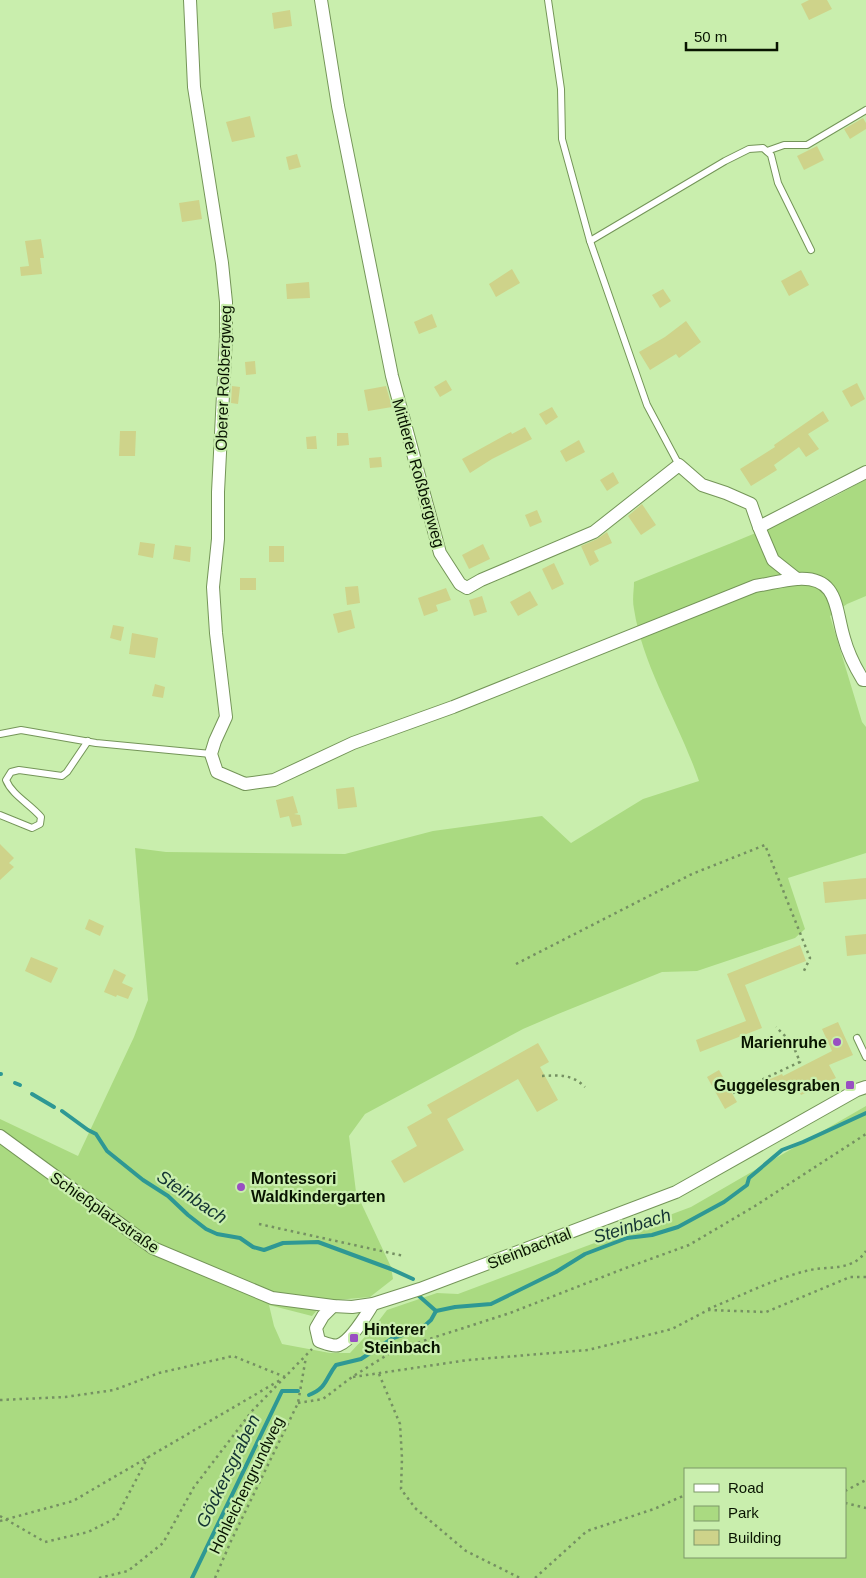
<svg xmlns="http://www.w3.org/2000/svg" width="866" height="1578" font-family="Helvetica,sans-serif">
<style>
.green{fill:#aada81;fill-rule:evenodd}
.lines{fill:none;stroke-linecap:round;stroke-linejoin:round}
.stream{stroke:#2e9894;stroke-width:4}
.building{fill:#ced38a}
.lane-casing{stroke:#749558;stroke-width:8}
.street-casing{stroke:#749558;stroke-width:14}
.path{stroke:#759062;stroke-width:2.5;stroke-dasharray:2.5 4;stroke-linecap:butt}
.lane{stroke:#fff;stroke-width:6}
.street{stroke:#fff;stroke-width:12}
.poi-dot{fill:#994fc2;stroke:#c9eead;stroke-width:2}
.labels{text-anchor:middle;stroke-width:4.5;stroke-linejoin:round;paint-order:stroke}
.street-label{font-size:16px;fill:#081400;stroke:#c9eead}
.poi-label{font-size:16px;font-weight:bold;fill:#081400;stroke:#c9eead;text-anchor:end}
.water-label{font-size:18px;font-style:italic;fill:#143433;stroke:#c9eead}
</style>
<rect width="100%" height="100%" fill="#c9eead"/>
<path class="green" d="M866,479V596L847,604L830,616L862,722L866,727V853L788,878L805,929L795,938L697,971L662,972L558,1014L523,1029L365,1114L349,1136L356,1192L391,1267L393,1279L370,1297L325,1301L312,1316L269,1305L274,1326L282,1344L330,1353H350L374,1327L387,1310L437,1293L458,1294L691,1207L866,1106V1578H0V1119L78,1156L134,1037L148,1000L135,848L166,852L345,854L433,831L542,816L571,843L643,799L699,781C680,724 643,668 634,609C632,600 634,590 634,582C712,550 793,522 866,479ZM685,1469H845V1557H685Z"/>
<g class="lines">
<g class="stream">
<path d="M0,1074H1"/>
<path d="M15,1083L20,1085"/>
<path d="M32,1094L54,1107"/>
<path d="M62,1111L88,1130L96,1134L107,1151L143,1180L168,1196L188,1215L206,1229L217,1234L240,1238L253,1247L264,1250L283,1243L318,1242L391,1269L413,1279"/>
<path d="M419,1296L436,1311L455,1307L491,1304L556,1272L585,1254L627,1238L652,1235L678,1227L724,1202L747,1185L749,1178L782,1150L803,1142L866,1113"/>
<path d="M309,1395C327,1388 325,1379 336,1365L361,1359L393,1338L421,1329L431,1320L436,1311"/>
<path d="M192,1578L282,1391H298"/>
</g>
</g>
<g class="building">
<path d="M809,0H827L832,9L809,20L801,4Z"/>
<path d="M290,10L292,26L274,29L272,13Z"/>
<path d="M250,116L255,137L232,142L226,122Z"/>
<path d="M863,118L866,123V129L850,139L844,129Z"/>
<path d="M817,146L824,160L804,170L797,156Z"/>
<path d="M297,154L301,167L289,170L286,157Z"/>
<path d="M199,200L202,219L182,222L179,203Z"/>
<path d="M41,239L44,258H40L42,274L21,276L20,267L29,266L25,241Z"/>
<path d="M512,269L520,283L496,297L489,284Z"/>
<path d="M801,270L809,285L789,296L781,281Z"/>
<path d="M309,282L310,298L287,299L286,284Z"/>
<path d="M663,289L671,301L660,308L652,295Z"/>
<path d="M432,314L437,327L419,334L414,322Z"/>
<path d="M686,321L701,342L679,358L676,354L650,370L639,352L665,337Z"/>
<path d="M255,361L256,374L246,375L245,362Z"/>
<path d="M446,380L452,390L440,397L434,387Z"/>
<path d="M857,383L865,399L851,407L842,391Z"/>
<path d="M232,386L240,387L238,404L231,403Z"/>
<path d="M386,386L392,407L368,411L364,390Z"/>
<path d="M552,407L558,417L546,425L539,414Z"/>
<path d="M823,411L829,421L808,434L819,449L806,457L799,447L774,465L777,470L751,486L740,469L775,447L774,445Z"/>
<path d="M525,427L532,439L492,459L470,473L462,459L511,432L512,434Z"/>
<path d="M120,431H136L135,456H119Z"/>
<path d="M337,433H348L349,445L337,446Z"/>
<path d="M316,436L317,449H307L306,437Z"/>
<path d="M579,440L585,452L566,462L560,451Z"/>
<path d="M381,457L382,467L370,468L369,458Z"/>
<path d="M613,472L619,483L607,491L600,480Z"/>
<path d="M642,504L656,525L641,535L628,516Z"/>
<path d="M537,510L542,522L530,527L525,515Z"/>
<path d="M607,532L612,543L594,551L599,561L590,566L581,546L597,539Z"/>
<path d="M140,542L155,544L153,558L138,555Z"/>
<path d="M483,544L490,559L469,569L462,555Z"/>
<path d="M175,545L191,547L190,562L173,559Z"/>
<rect x="269" y="546" width="15" height="16"/>
<path d="M554,563L564,584L552,590L542,569Z"/>
<rect x="240" y="578" width="16" height="12"/>
<path d="M358,586L360,603L347,605L345,587Z"/>
<path d="M446,588L451,600L436,605L438,611L424,616L418,598Z"/>
<path d="M530,591L538,605L518,616L510,602Z"/>
<path d="M482,596L487,612L474,616L469,600Z"/>
<path d="M351,610L355,628L338,633L333,614Z"/>
<path d="M113,625L124,627L121,641L110,638Z"/>
<path d="M132,633L158,638L155,658L129,654Z"/>
<path d="M155,684L165,687L163,698L152,696Z"/>
<path d="M354,787L357,807L338,809L336,789Z"/>
<path d="M293,796L298,813L294,814L300,815L302,825L292,827L289,816L280,818L276,800Z"/>
<path d="M0,844L14,858L9,863L14,867L0,880Z"/>
<path d="M866,878V899L825,903L823,882Z"/>
<path d="M89,919L104,926L100,936L85,929Z"/>
<path d="M866,934V954L847,956L845,936Z"/>
<path d="M800,945L806,961L745,985L762,1028L700,1052L696,1040L746,1021L727,974Z"/>
<path d="M31,957L58,968L51,983L25,971Z"/>
<path d="M114,969L126,975L122,983L133,988L128,999L117,995L116,997L104,992Z"/>
<path d="M838,1022L853,1055L829,1065L836,1078L801,1095L793,1081L765,1093L761,1083L782,1074L783,1076L832,1051L822,1029Z"/>
<path d="M538,1043L549,1062L540,1067L558,1100L537,1112L518,1079L447,1119L464,1150L404,1183L391,1161L417,1146L407,1127L432,1113L427,1105Z"/>
<path d="M719,1070L737,1102L725,1109L707,1077Z"/>
</g>
<g class="lines">
<defs>
<g id="lane">
<path d="M548,0L561,89L562,139L590,241L647,405L679,465"/>
<path d="M767,151L784,145H807L866,110"/>
<path d="M590,241L725,161L749,149L763,148L771,155L778,183L811,250"/>
<path d="M0,734L21,730L96,743L211,754"/>
<path d="M0,815L32,828L40,824L41,817C30,804 12,795 6,780L11,772L19,770L62,776L67,772L88,741"/>
<path d="M857,1038L866,1057"/>
</g>
<g id="street">
<path d="M190,0L194,87L222,263L226,302V336L218,492V539L213,587L216,633L226,717L215,741L211,754L217,772L245,784L274,780L353,743L453,707L755,586C769,584 783,580 797,579C839,576 835,609 844,638C848,653 855,667 863,680H866"/>
<path d="M321,0L338,106L392,376L440,553L460,584L467,588L481,580L594,532L679,465L702,485L726,493L751,504L759,527L773,560L797,579"/>
<path d="M759,527L866,472"/>
<path d="M0,1136L153,1248L272,1298L333,1306L352,1307L373,1304L420,1289L676,1192L857,1090L866,1087"/>
<path d="M333,1306L323,1316L316,1328L319,1341C325,1343 333,1347 339,1345C352,1340 366,1315 373,1304"/>
</g>
</defs>
<use href="#lane" class="lane-casing"/>
<use href="#street" class="street-casing"/>
<g class="path">
<path d="M516,964L692,874L765,845L810,958L803,973"/>
<path d="M542,1076C559,1075 572,1074 585,1087"/>
<path d="M733,1093L800,1062L792,1043L776,1027"/>
<path d="M259,1224L404,1256"/>
<path d="M708,1309C741,1296 775,1278 810,1270C830,1266 853,1271 866,1251"/>
<path d="M379,1374L400,1424L402,1458L401,1489L415,1508L466,1551L520,1578"/>
<path d="M353,1377L468,1360L588,1350L672,1329L708,1310L766,1312L850,1277H866"/>
<path d="M0,1400L65,1397L114,1390L159,1373L233,1356L285,1377"/>
<path d="M298,1403L323,1399L352,1377L395,1350L510,1313L623,1269L689,1245L755,1206L866,1134"/>
<path d="M845,1491L866,1480"/>
<path d="M845,1503L866,1508"/>
<path d="M0,1516L45,1542L88,1532L116,1518L148,1457"/>
<path d="M0,1521L73,1501L282,1379"/>
<path d="M99,1578L128,1571L163,1543L194,1487L252,1411L312,1349"/>
<path d="M215,1578L231,1541L298,1403L306,1357"/>
<path d="M535,1578L587,1531L654,1509L685,1495"/>
</g>
<use href="#lane" class="lane"/>
<use href="#street" class="street"/>
</g>
<g class="poi-dot">
<circle cx="837" cy="1042" r="5"/>
<rect x="845" y="1080" width="10" height="10" rx="2.5"/>
<circle cx="241" cy="1187" r="5"/>
<rect x="349" y="1333" width="10" height="10" rx="2.5"/>
</g>
<g class="labels">
<g class="street-label">
<text transform="translate(223 378) rotate(-88)" y="6">Oberer Roßbergweg</text>
<text transform="translate(419 473) rotate(74)" y="6">Mittlerer Roßbergweg</text>
<text transform="translate(105 1212) rotate(35)" y="6">Schießplatzstraße</text>
<text transform="translate(529 1248) rotate(-21)" y="6">Steinbachtal</text>
<text transform="translate(246 1485) rotate(-64)" y="6">Hohleichengrundweg</text>
</g>
<g class="poi-label">
<text x="827" y="1048">Marienruhe</text>
<text x="840" y="1091">Guggelesgraben</text>
<text x="251" y="1184" text-anchor="start">Montessori<tspan x="251" dy="18">Waldkindergarten</tspan></text>
<text x="364" y="1335" text-anchor="start">Hinterer<tspan x="364" dy="18">Steinbach</tspan></text>
</g>
<g class="water-label">
<text transform="translate(192 1197) rotate(34)" y="6">Steinbach</text>
<text transform="translate(632 1226) rotate(-17)" y="6">Steinbach</text>
<text transform="translate(228 1471) rotate(-64)" y="6">Göckersgraben</text>
</g>
</g>
<rect x="684" y="1468" width="162" height="90" fill="#c9eead" stroke="#7c9768"/>
<rect x="694" y="1484" width="25" height="8" fill="#ffffff" stroke="#7c9768"/>
<text x="728" y="1493" font-size="15" fill="#081400">Road</text>
<rect x="694" y="1506" width="25" height="15" fill="#aada81" stroke="#7c9768"/>
<text x="728" y="1518" font-size="15" fill="#081400">Park</text>
<rect x="694" y="1530" width="25" height="15" fill="#ced38a" stroke="#7c9768"/>
<text x="728" y="1543" font-size="15" fill="#081400">Building</text>
<path d="M686 42v8h91v-8" fill="none" stroke="#081400" stroke-width="2.5"/>
<text x="694" y="42" font-size="15" fill="#081400" stroke="#c9eead" stroke-width="4" paint-order="stroke">50 m</text>
</svg>
